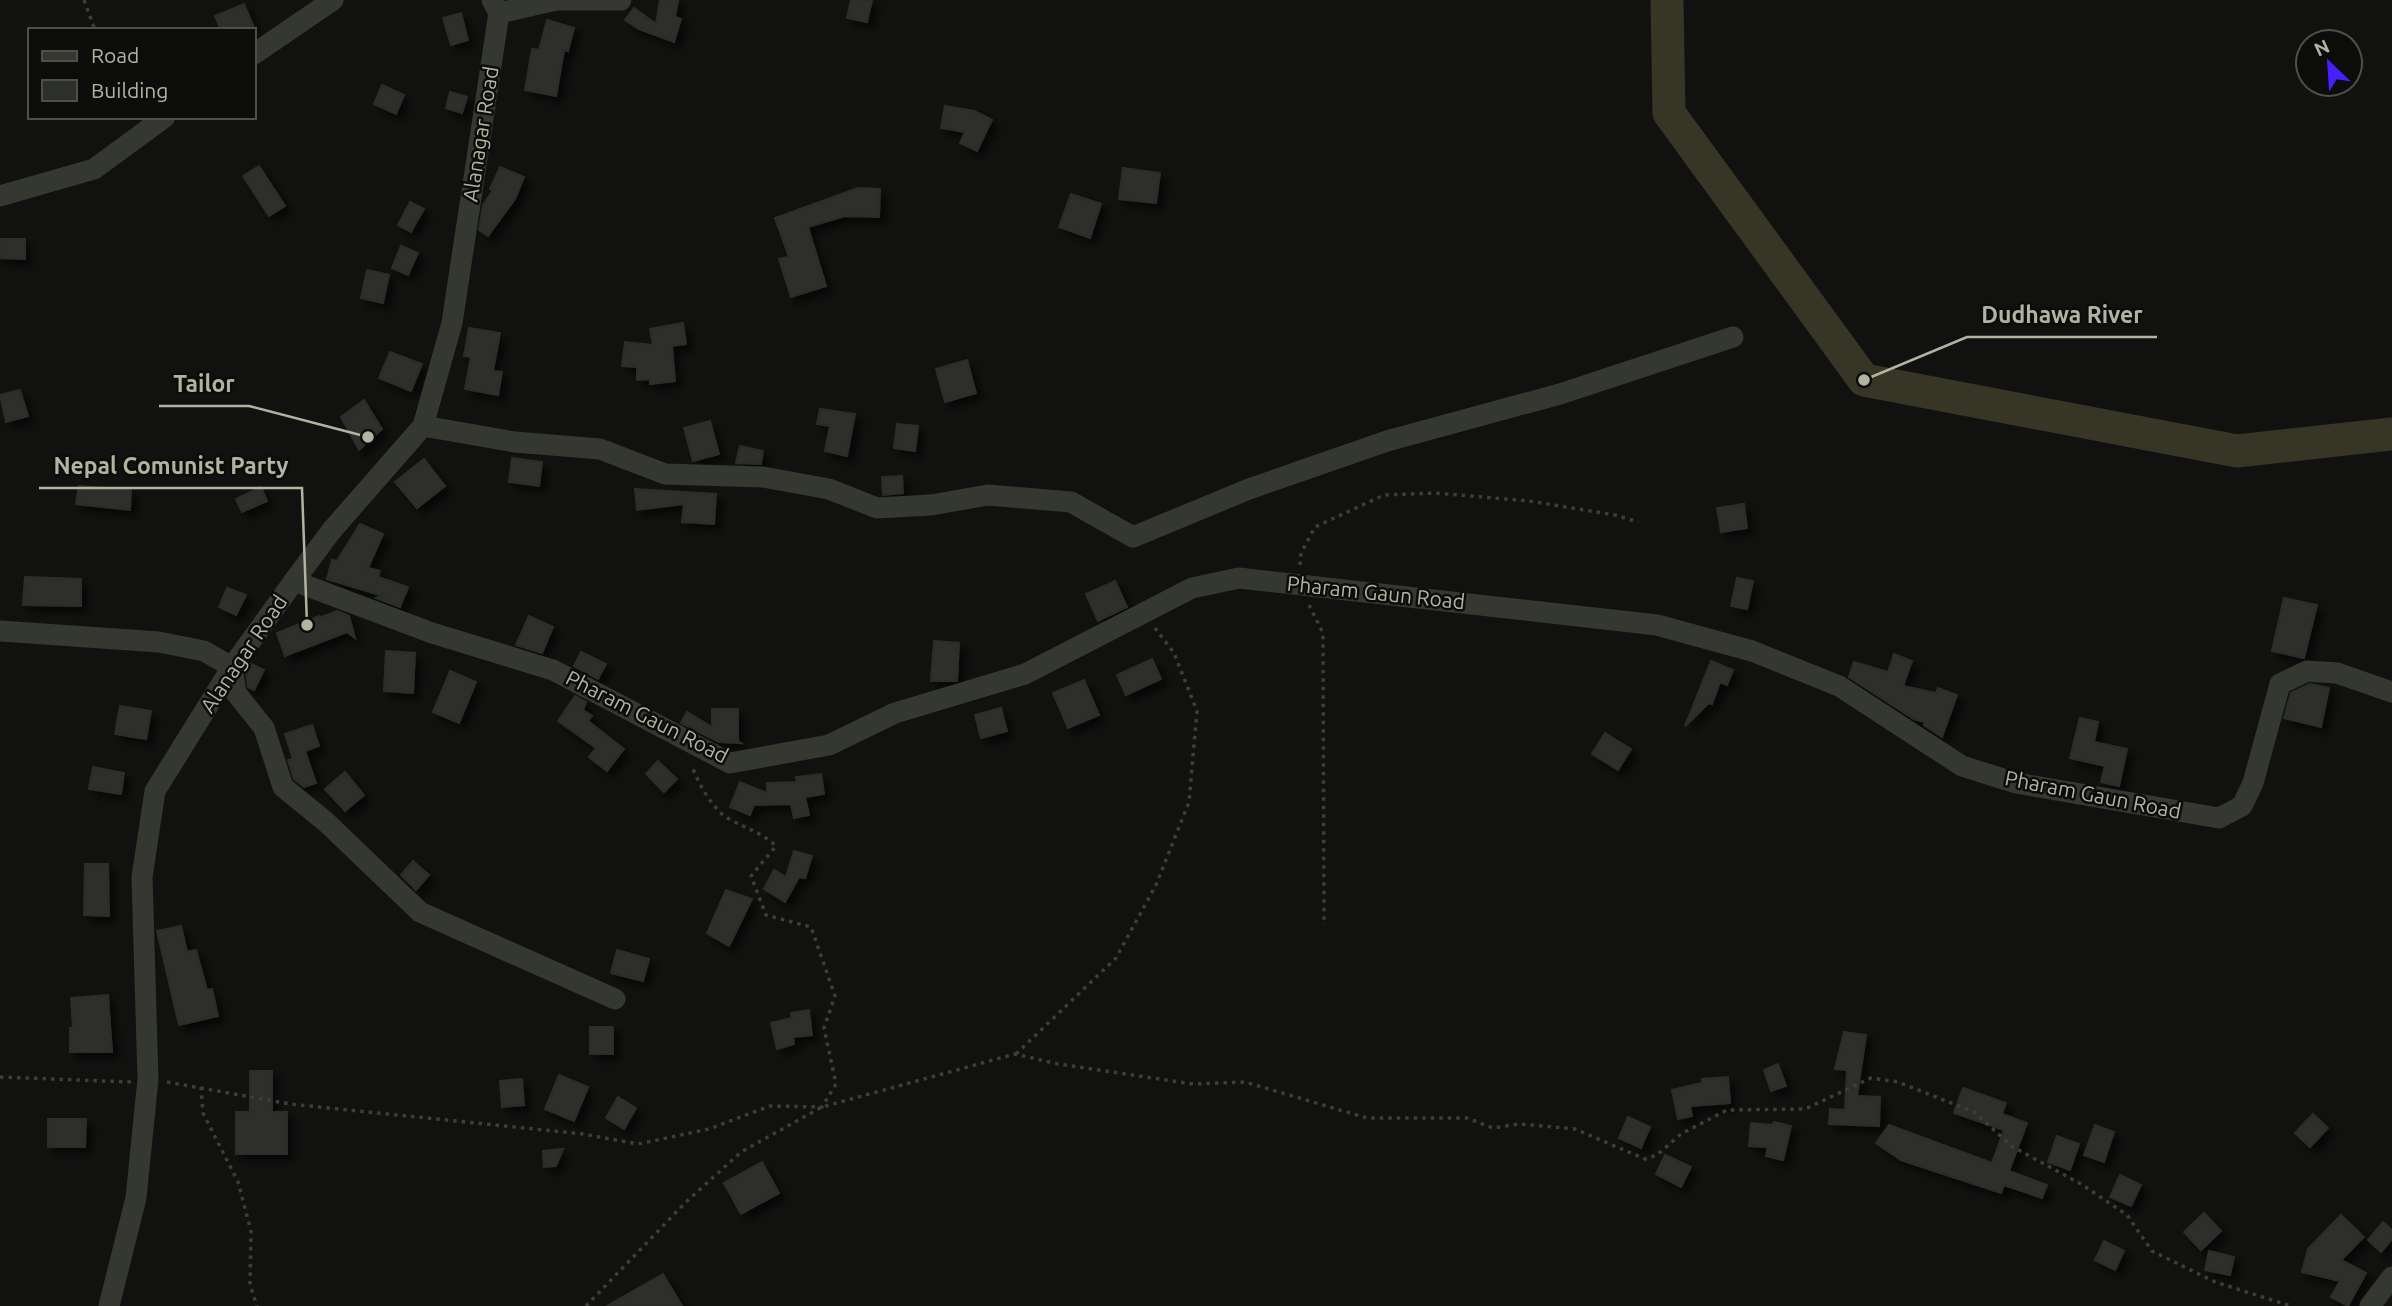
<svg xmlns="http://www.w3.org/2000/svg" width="2392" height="1306" font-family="Ubuntu,sans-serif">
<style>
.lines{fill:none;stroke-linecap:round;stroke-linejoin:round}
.river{stroke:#363526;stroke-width:33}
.building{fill:#2d2f2b;stroke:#2c2e2a;stroke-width:2;filter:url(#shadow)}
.path{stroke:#3d3e37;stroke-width:3.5;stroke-dasharray:3.5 5;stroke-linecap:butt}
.minor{stroke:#353731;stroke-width:21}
.labels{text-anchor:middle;stroke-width:5;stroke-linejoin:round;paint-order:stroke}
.street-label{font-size:21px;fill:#b0b4a1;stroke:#0c0d0b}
.leader{fill:none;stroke:#b0b4a1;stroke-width:2.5}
.callout-dot{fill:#b0b4a1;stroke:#0c0d0b;stroke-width:2.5}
.callout-label{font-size:23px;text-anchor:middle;font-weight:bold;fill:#b0b4a1;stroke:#0c0d0b;stroke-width:5;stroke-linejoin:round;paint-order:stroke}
</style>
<defs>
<filter id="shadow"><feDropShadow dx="6" dy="6" stdDeviation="3.5" flood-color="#0009"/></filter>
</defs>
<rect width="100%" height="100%" fill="#111210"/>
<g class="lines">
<path class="river" d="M1667,0L1669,113L1864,380L2237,451L2392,434"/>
</g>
<g class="building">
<path d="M660,0H678L675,17L681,19L674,42L639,29L625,20L634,8L656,24Z"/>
<path d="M851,0H872L867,22L847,18Z"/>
<path d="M244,4L255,30H221L215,16Z"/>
<path d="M461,13L468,40L451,45L443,18Z"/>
<path d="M547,20L574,28L568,51L564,50L556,96L525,90L532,49L539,50Z"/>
<path d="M382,85L404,95L396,114L374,104Z"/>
<path d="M450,92L467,97L462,113L446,108Z"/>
<path d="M945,106L974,111L992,120L977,151L960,143L965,132L941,128Z"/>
<path d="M259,166L285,206L269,216L243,176Z"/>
<path d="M500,167L524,177L515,199L488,236L479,230L483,205L493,190L490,189Z"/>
<path d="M1123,168L1160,173L1156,203L1119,199Z"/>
<path d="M858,188L880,189L879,217L845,216L808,227L826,286L791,297L779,259L789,257L775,218Z"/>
<path d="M1071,194L1101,204L1090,238L1059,227Z"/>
<path d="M410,202L424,209L411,232L398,225Z"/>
<path d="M0,239H25V259L0,258Z"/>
<path d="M401,246L418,253L408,275L392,268Z"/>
<path d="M367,270L389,275L383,303L361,298Z"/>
<path d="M683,323L686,344L672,346L675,381L650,384V379L637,380V367L622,366L625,342L653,345L650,329Z"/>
<path d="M469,328L500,333L493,371L502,372L498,395L465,389L471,357L464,356Z"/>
<path d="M390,352L422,364L411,391L379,378Z"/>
<path d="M967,360L976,393L945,402L936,369Z"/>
<path d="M20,390L28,416L6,422L0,395Z"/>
<path d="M364,400L382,429L359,450L341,417Z"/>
<path d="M820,409L855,414L847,456L825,451L830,426L817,424Z"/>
<path d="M710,421L719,454L693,461L684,428Z"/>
<path d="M897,424L918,426L915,451L894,448Z"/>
<path d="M740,446L763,451L761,464L736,463Z"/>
<path d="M512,458L542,462L539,486L509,482Z"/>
<path d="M424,459L445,486L417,508L395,482Z"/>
<path d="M902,476L903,493L883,495L882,477Z"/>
<path d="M79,486L131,490L130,510L76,504Z"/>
<path d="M261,487L267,501L242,512L236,499Z"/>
<path d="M635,489L716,494L714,524L682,522L684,504L637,510Z"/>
<path d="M1744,504L1747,528L1721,532L1717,508Z"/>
<path d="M360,524L383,534L368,568L380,571L378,577L408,587L400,607L376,598L383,596L327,579L332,560L337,561Z"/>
<path d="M25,577L81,579V606L23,605Z"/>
<path d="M1737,578L1753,581L1747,609L1731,606Z"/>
<path d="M1115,581L1127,607L1098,621L1086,594Z"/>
<path d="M227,588L246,595L236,615L219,607Z"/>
<path d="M2284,598L2317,605L2304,658L2272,651Z"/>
<path d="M337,611L349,616L355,638L347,632L285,656L277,633L319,616L333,622L324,616Z"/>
<path d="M529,616L553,627L542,653L516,645Z"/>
<path d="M934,641L959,643L957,681H931Z"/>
<path d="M386,651L415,653L413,693L384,691Z"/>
<path d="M581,652L606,664L598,679L574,666Z"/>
<path d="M1894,654L1912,661L1903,686L1936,693L1938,688L1957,695L1942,737L1924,725L1925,722L1914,719L1849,677L1854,662L1888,672Z"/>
<path d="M1152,659L1161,679L1126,695L1117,675Z"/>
<path d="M1711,661L1733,670L1727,685L1720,682L1712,704L1709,703L1685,726Z"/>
<path d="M251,664L264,670L254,690L248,687L246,672Z"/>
<path d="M450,671L476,682L459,723L433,712Z"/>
<path d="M1084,680L1099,715L1068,728L1053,693Z"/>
<path d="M2310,684L2329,688L2321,727L2284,718L2291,693Z"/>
<path d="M575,696L586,702L583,710L592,716L588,721L624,749L607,771L589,757L596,748L558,721Z"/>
<path d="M120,706L151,711L146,739L115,734Z"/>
<path d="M1001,708L1007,731L981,738L975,715Z"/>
<path d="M712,709H738V741L741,743L719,742L681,723L687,712L712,727Z"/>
<path d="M2080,718L2098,722L2094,742L2127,749L2119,786L2101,782L2105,766L2070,758Z"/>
<path d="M312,725L319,746L305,751L316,783L304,787L294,779L288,760L293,759L285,734Z"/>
<path d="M1605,733L1631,749L1618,770L1592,754Z"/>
<path d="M658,761L677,779L664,792L646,774Z"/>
<path d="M93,767L124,773L121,794L89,789Z"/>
<path d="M345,772L364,795L345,811L325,789Z"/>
<path d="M821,774L824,794L805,797L809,815L794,818L791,804L754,805L750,815L730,807L740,782L767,793V783L797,782L796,777Z"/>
<path d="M794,851L812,856L805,878L799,877L785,902L764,889L774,870L786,877Z"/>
<path d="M413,861L429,875L416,890L401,875Z"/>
<path d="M85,864H108L109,916L84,915Z"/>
<path d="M726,890L752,899L729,946L707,933Z"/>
<path d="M181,926L187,952L196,950L207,990L212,989L218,1016L179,1025L157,931Z"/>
<path d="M617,950L649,959L643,981L611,973Z"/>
<path d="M108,995L112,1052H70V1028H73L71,998Z"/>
<path d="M809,1010L812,1035L793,1037L794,1044L777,1049L771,1023L792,1018L791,1013Z"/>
<rect x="590" y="1027" width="23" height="27"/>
<path d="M1844,1032L1866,1035L1857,1096L1880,1097L1879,1126L1829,1124L1830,1109L1845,1110L1847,1070L1835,1069Z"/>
<path d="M1778,1064L1786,1086L1771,1091L1764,1070Z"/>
<path d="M250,1071H272V1112H287V1154H236V1112H250Z"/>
<path d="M559,1075L588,1087L574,1121L545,1109Z"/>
<path d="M1728,1077L1730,1103L1690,1106L1692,1116L1678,1119L1672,1090L1702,1083V1079Z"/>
<path d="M522,1079L524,1105L502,1107L500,1081Z"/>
<path d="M1963,1088L2006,1103L2002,1114L2027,1123L2009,1171L2047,1185L2042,1198L2004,1185L2001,1193L1901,1160L1876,1143L1889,1125L1992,1163L2004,1130L1954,1113Z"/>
<path d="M618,1097L636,1108L624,1129L606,1118Z"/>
<path d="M2313,1114L2328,1128L2310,1147L2295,1133Z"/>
<path d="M1628,1117L1650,1127L1641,1148L1619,1138Z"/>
<path d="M48,1119H86L85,1147H48Z"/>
<path d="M1774,1122L1791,1126L1783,1160L1766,1156L1768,1147L1749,1146L1751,1123L1773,1125Z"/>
<path d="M2095,1125L2114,1132L2104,1162L2084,1155Z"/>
<path d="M2057,1136L2079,1144L2070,1170L2048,1162Z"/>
<path d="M563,1149L556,1166L544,1167L543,1151Z"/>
<path d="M1665,1155L1691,1167L1681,1187L1656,1174Z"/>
<path d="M762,1162L779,1193L741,1214L724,1183Z"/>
<path d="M2120,1175L2141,1185L2131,1206L2110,1197Z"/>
<path d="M2204,1213L2221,1231L2201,1250L2184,1232Z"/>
<path d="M2341,1215L2364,1237L2341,1260L2366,1273L2348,1306L2331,1297L2340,1281L2302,1272L2308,1249Z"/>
<path d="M2383,1222L2392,1230V1239L2381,1252L2368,1240Z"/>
<path d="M2104,1241L2124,1251L2115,1270L2095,1260Z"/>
<path d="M2209,1251L2234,1257L2230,1275L2205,1270Z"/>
<path d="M663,1274L682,1306H607Z"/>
</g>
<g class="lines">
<g class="path">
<path d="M84,0L95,30"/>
<path d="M1300,565L1301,553L1315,527L1384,495L1435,493L1529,501L1615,515L1638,522"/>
<path d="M1309,605L1323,633L1324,925"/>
<path d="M1016,1054L1116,958L1156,885L1189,802L1197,711L1174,653L1155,628"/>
<path d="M0,1077L131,1082"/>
<path d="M167,1082L290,1104L583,1134L638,1144L709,1129L770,1106L822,1107L836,1084L824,1028L835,996L811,927L766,915L751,876L776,846C761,832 747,829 729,819C713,810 698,783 692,766"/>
<path d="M201,1087L203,1113L238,1182L251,1231L250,1285L257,1306"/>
<path d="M586,1306L685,1203L741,1152L822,1107L1015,1054L1058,1064L1193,1084L1245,1082L1367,1118H1467L1493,1128L1519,1124L1575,1129L1645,1159L1657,1155L1681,1134L1727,1110L1805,1109L1871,1078L1898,1082L1974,1112L2013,1147L2081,1184L2127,1215L2152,1251L2215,1282L2291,1306"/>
</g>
<g class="minor">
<path d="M499,13L556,0H621"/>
<path d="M254,54L333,0"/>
<path d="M0,196L94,169L165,117"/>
<path d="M423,426L515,442L600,449L665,474L763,477L829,489L877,508L931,505L988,495L1071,502L1133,537L1249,489L1387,441L1560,394L1733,337"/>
<path d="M294,581L432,633L553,670L730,763L829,745L895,713L1025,674L1192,588L1239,578L1657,625L1752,651L1839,686L1962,766L2016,783L2219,818L2242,806L2253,783L2280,684L2307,671L2337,673L2392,692"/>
<path d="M0,631L159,642L204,651L232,667"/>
<path d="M232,667L236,693L264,728L283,787L326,822L420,912L615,999"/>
<path d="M109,1306L136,1198L148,1079L142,877L155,791L232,667L294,581L332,530L423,426L452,323L499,13L492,0"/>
<path d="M2370,1306L2392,1277"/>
</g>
</g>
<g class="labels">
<g class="street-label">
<text transform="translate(481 134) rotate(-81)" y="7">Alanagar Road</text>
<text transform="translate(1376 593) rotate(6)" y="7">Pharam Gaun Road</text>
<text transform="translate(244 654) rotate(-56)" y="7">Alanagar Road</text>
<text transform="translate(647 717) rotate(27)" y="7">Pharam Gaun Road</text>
<text transform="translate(2093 795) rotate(11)" y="7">Pharam Gaun Road</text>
</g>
</g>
<path class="leader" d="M1864 380L1967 337H2157M368 437L249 406H159M307 625L302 488H39"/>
<g class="callout-dot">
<circle cx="1864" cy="380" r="7"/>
<circle cx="368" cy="437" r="7"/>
<circle cx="307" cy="625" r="7"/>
</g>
<g class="callout-label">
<text x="2062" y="323">Dudhawa River</text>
<text x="204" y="392">Tailor</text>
<text x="171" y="474">Nepal Comunist Party</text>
</g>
<rect x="28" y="28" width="228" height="91" fill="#0c0d0b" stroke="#4e5047" stroke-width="2"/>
<rect x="42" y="51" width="35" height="10" fill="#353731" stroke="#4e5047" stroke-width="2"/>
<text x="91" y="63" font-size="21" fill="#b0b4a1">Road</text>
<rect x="42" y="80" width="35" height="21" fill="#2d2f2b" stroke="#4e5047" stroke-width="2"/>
<text x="91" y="98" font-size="21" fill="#b0b4a1">Building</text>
<g transform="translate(2329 63) rotate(335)"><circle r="33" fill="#0c0d0b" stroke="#4e5047" stroke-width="2"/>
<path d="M0-5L12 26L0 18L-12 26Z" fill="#461ffc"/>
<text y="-10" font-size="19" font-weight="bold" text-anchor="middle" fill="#b0b4a1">N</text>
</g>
</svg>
